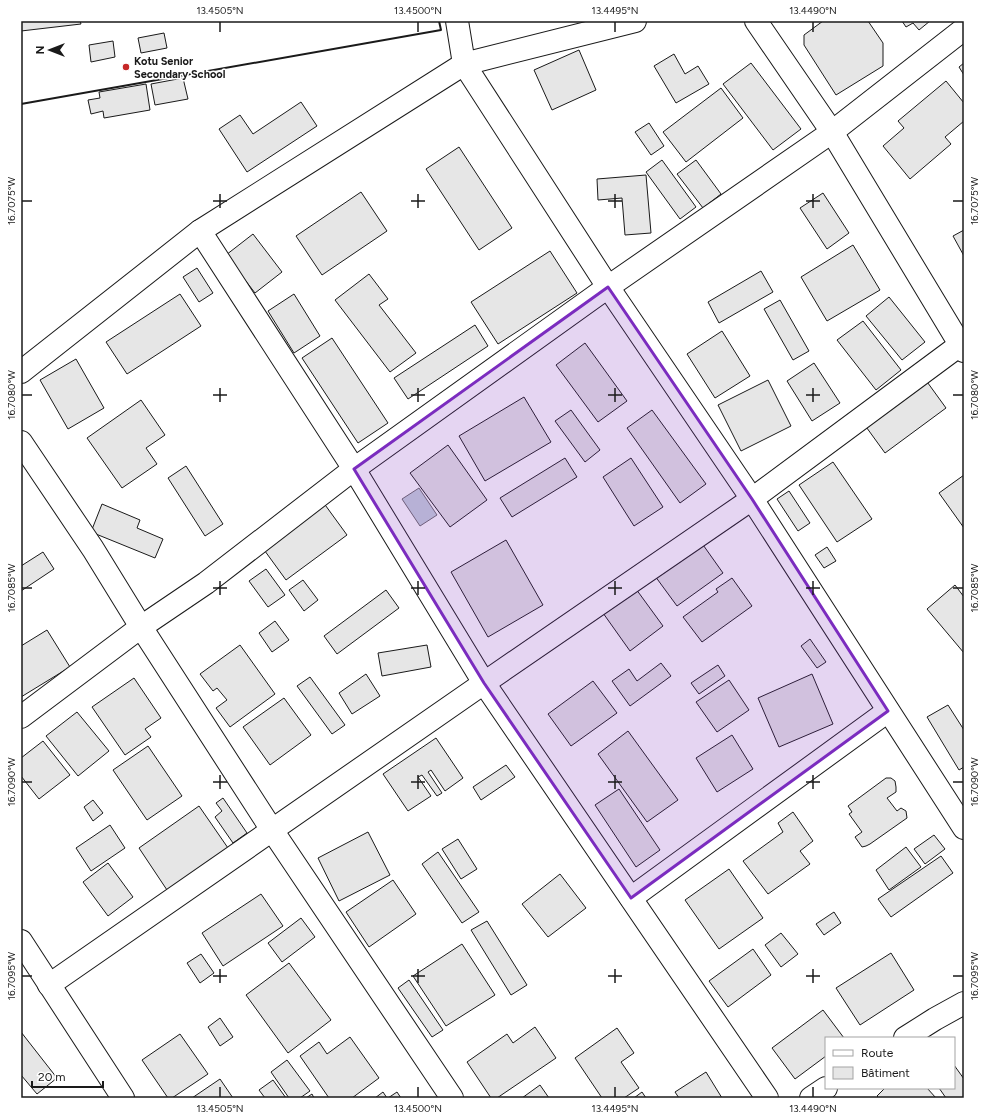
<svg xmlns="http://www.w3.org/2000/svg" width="985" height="1119" font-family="Figtree,sans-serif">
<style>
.water{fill:#c6d2dc;stroke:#6a6a6a}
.building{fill:#e6e6e6;stroke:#1a1a1a}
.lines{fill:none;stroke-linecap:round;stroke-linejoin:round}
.minor-casing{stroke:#1a1a1a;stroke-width:24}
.minor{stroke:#fff;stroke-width:22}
.wall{stroke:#1a1a1a;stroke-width:2}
.marked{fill:#7b2cbf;fill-opacity:0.2;stroke:#7b2cbf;stroke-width:3;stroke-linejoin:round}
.ticks{fill:none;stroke:#1a1a1a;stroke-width:1.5}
.poi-dot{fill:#c62828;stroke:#fff;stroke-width:1.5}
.labels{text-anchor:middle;stroke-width:3;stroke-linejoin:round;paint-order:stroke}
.poi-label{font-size:11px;font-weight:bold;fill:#1a1a1a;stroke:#fff;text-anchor:start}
.neatline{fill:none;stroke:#1a1a1a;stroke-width:1.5}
.ticks-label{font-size:10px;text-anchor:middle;fill:#1a1a1a}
</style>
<rect width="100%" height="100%" fill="#fff"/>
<path class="water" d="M419,488L437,515L420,526L402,499Z"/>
<g class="building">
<path d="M21,21H80L81,24L21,31Z"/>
<path d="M823,21H868L883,43V66L836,95L804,45V35Z"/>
<path d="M902,21H930L919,30L913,23L906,27Z"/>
<path d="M164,33L167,48L141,53L138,38Z"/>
<path d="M113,41L115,57L91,62L89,45Z"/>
<path d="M579,50L596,90L552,110L534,70Z"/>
<path d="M674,54L685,74L698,66L709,84L676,103L654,66Z"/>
<path d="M751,63L801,129L773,150L723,84Z"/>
<path d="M964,63V75L959,67Z"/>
<path d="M183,78L188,99L155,105L151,84Z"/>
<path d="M946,81L964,103V121L945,137L951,144L910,179L883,146L904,128L898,121Z"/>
<path d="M146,84L150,110L104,118L103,111L91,114L88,100L100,98L99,92Z"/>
<path d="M721,88L743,118L686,162L663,132Z"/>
<path d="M301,102L317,126L247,172L219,129L240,115L253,134Z"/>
<path d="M649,123L664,146L651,155L635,132Z"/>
<path d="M459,147L512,228L479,250L426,169Z"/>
<path d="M662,160L696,207L680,219L646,172Z"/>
<path d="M696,160L721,194L703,208L677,174Z"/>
<path d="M646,175L651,233L625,235L622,198L598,200L597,179Z"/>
<path d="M361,192L387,231L322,275L296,236Z"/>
<path d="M823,193L849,233L827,249L800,208Z"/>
<path d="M964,230V256L953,236Z"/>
<path d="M253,234L282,272L255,293L226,255Z"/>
<path d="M853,245L880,290L827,321L801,277Z"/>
<path d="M550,251L577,293L498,344L471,302Z"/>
<path d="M197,268L213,293L199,302L183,277Z"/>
<path d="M761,271L773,292L719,323L708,302Z"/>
<path d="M369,274L388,299L379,305L416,353L390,372L335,300Z"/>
<path d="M180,294L201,326L127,374L106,342Z"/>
<path d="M294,294L320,336L294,353L268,311Z"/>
<path d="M889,297L925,342L902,360L866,316Z"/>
<path d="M780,300L809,351L793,360L764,309Z"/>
<path d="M863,321L901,370L876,390L837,340Z"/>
<path d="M475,325L488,346L408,399L394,378Z"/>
<path d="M722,331L750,376L715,398L687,354Z"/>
<path d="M332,338L388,423L358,443L302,358Z"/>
<path d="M585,343L627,401L598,422L556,365Z"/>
<path d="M76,359L104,408L68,429L40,380Z"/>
<path d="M814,363L840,403L812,421L787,381Z"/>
<path d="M925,379L946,408L885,453L864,424Z"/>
<path d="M768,380L791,426L741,451L718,405Z"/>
<path d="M524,397L551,442L485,481L459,436Z"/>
<path d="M141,400L165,435L146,448L157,464L122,488L87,438Z"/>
<path d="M571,410L600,450L585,462L555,421Z"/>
<path d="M652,410L706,484L680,503L627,428Z"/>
<path d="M448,445L487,500L450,527L410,473Z"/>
<path d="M565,458L577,477L512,517L500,498Z"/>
<path d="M631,458L663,507L634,526L603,477Z"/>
<path d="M833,462L872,519L837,542L799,485Z"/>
<path d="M186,466L223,524L205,536L168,478Z"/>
<path d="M964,475V528L939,493Z"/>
<path d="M789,491L810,523L798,531L777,499Z"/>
<path d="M323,502L347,535L286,580L262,547Z"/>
<path d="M102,504L140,520L137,528L163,539L155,558L91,532Z"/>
<path d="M506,540L543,605L488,637L451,572Z"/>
<path d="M701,542L723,573L677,606L655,576Z"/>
<path d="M827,547L836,561L824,568L815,555Z"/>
<path d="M43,552L54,569L21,591V566Z"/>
<path d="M266,569L285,595L268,607L249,581Z"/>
<path d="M732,578L752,606L702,642L683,617L718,592L716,589Z"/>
<path d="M303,580L318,600L304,611L289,590Z"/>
<path d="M955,585L964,597V653L927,609Z"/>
<path d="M636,589L663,626L630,651L603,613Z"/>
<path d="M386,590L399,608L337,654L324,636Z"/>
<path d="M275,621L289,640L272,652L259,633Z"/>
<path d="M47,630L70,667L21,697V646Z"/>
<path d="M810,639L826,662L817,668L801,646Z"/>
<path d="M240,645L275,694L230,727L216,708L227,700L217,688L213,691L200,674Z"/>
<path d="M427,645L431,667L382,676L378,653Z"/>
<path d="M661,663L671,676L630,706L612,681L629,669L637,681Z"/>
<path d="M718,665L725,676L699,694L691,683Z"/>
<path d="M366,674L380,696L352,714L339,693Z"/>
<path d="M812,674L833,724L779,747L758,698Z"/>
<path d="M310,677L345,725L332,734L297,686Z"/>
<path d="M134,678L161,718L145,729L151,737L125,755L92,707Z"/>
<path d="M729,680L749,710L717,732L696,702Z"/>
<path d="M593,681L617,713L571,746L548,714Z"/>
<path d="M284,698L311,735L270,765L243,727Z"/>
<path d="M948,705L964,730V767L959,770L927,717Z"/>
<path d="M77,712L109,751L78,776L46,736Z"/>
<path d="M628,731L678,800L647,822L598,754Z"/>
<path d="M732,735L753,769L717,792L696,758Z"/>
<path d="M436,738L463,778L445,791L431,770L428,772L442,793L437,796L422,775L418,777L431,796L408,811L383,774Z"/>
<path d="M43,741L70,775L39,799L21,776V758Z"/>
<path d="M148,746L182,796L147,820L113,770Z"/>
<path d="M506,765L515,777L481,800L473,787Z"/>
<path d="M886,778H891L895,781L896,787V792L887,798L897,811L901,808L906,811L907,818L870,844L866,846L862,847L855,837L862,832L849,814L852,812L848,806Z"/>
<path d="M619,789L660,850L636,867L595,805Z"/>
<path d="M223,798L247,833L233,843L215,817L222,811L216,803Z"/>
<path d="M93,800L103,813L93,821L84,807Z"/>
<path d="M199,806L228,848L167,890L139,848Z"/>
<path d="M793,812L813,841L800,851L810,864L768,894L743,861L783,832L778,823Z"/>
<path d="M110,825L125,848L91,871L76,848Z"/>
<path d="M368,832L390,875L339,901L318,858Z"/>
<path d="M934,835L945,849L925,864L914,849Z"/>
<path d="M458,839L477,869L461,879L442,849Z"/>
<path d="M906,847L921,867L889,890L876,870Z"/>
<path d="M438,852L479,912L462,923L422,864Z"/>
<path d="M941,856L953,873L891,917L878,899Z"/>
<path d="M108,863L133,897L108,916L83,882Z"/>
<path d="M729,869L763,918L719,949L685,900Z"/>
<path d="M560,874L586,908L548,937L522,904Z"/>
<path d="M393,880L416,914L369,947L346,912Z"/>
<path d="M261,894L283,926L223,966L202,933Z"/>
<path d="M834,912L841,923L824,935L816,924Z"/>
<path d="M301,918L315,937L282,962L268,943Z"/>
<path d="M487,921L527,985L511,995L471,930Z"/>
<path d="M781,933L798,954L781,967L765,945Z"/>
<path d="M462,944L495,995L446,1026L413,976Z"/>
<path d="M753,949L771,975L728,1007L709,981Z"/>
<path d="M891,953L914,990L860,1025L836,988Z"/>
<path d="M201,954L214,973L200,983L187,963Z"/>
<path d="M289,963L331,1020L288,1053L246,995Z"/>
<path d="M409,980L443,1030L432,1037L398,988Z"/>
<path d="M823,1010L844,1038H826V1056L795,1079L772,1048Z"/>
<path d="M220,1018L233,1037L220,1046L208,1027Z"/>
<path d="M535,1027L556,1058L497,1098H491L467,1062L507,1034L513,1043Z"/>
<path d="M617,1028L634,1053L621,1062L639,1088L624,1098H602L575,1058Z"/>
<path d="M21,1032L57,1078L37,1094L21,1075Z"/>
<path d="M180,1034L208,1074L172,1098H168L142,1060Z"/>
<path d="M350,1037L379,1078L352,1098H329L300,1056L319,1042L327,1054Z"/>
<path d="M287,1060L310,1091L300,1098H289L271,1072Z"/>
<path d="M954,1065L964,1079V1098H946L939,1088H954Z"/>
<path d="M706,1072L722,1098H679L675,1092Z"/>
<path d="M220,1079L233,1098H192Z"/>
<path d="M273,1080L286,1098H265L259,1090Z"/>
<path d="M540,1085L549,1098H522Z"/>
<path d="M885,1088H927L936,1098H879L877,1096Z"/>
<path d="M383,1092L387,1098H375Z"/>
<path d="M397,1092L401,1098H388Z"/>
<path d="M642,1092L646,1098H634Z"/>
<path d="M312,1094L314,1098H306Z"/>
</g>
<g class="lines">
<defs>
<g id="minor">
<path d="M457,21L464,64L608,287L752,499L964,828"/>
<path d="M756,21L832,132L964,351"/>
<path d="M200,231L354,469L484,683L767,1098"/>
<path d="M21,372L200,231L464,64L635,21"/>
<path d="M21,442L93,549L141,627L272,830L452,1098"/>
<path d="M21,717L141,627L206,583L354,469L608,287L832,132L964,29"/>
<path d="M631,898L888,711"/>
<path d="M21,941L123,1098"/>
<path d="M49,985L484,683L752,499L964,342"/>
<path d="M905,1038L935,1019L964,1003"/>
<path d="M811,1098L826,1088"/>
</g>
</defs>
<use href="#minor" class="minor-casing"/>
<use href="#minor" class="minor"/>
<path class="wall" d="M21,104L441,30L439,21"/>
</g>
<path class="marked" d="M608,287L752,499L888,711L631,898L484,683L354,469Z"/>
<path class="ticks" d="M220,22V32M418,22V32M615,22V32M813,22V32M220,194V208M418,194V208M615,194V208M813,194V208M22,201H32M213,201H227M411,201H425M608,201H622M806,201H820M953,201H963M220,388V402M418,388V402M615,388V402M813,388V402M22,395H32M213,395H227M411,395H425M608,395H622M806,395H820M953,395H963M220,581V595M418,581V595M615,581V595M813,581V595M22,588H32M213,588H227M411,588H425M608,588H622M806,588H820M953,588H963M220,775V789M418,775V789M615,775V789M813,775V789M22,782H32M213,782H227M411,782H425M608,782H622M806,782H820M953,782H963M220,969V983M418,969V983M615,969V983M813,969V983M22,976H32M213,976H227M411,976H425M608,976H622M806,976H820M953,976H963M220,1087V1097M418,1087V1097M615,1087V1097M813,1087V1097"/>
<circle class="poi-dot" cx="126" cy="67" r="4"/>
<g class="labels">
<g class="poi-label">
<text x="134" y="65">Kotu Senior<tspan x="134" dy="13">Secondary School</tspan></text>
</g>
</g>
<rect width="985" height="1119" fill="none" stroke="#ffffff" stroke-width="44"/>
<rect x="825" y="1037" width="130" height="52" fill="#ffffff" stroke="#a3a3a3"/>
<rect x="833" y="1050" width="20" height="6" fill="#ffffff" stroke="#a3a3a3"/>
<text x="861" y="1057" font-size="12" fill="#1a1a1a">Route</text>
<rect x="833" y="1067" width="20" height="12" fill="#e6e6e6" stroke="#a3a3a3"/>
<text x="861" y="1077" font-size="12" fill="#1a1a1a">Bâtiment</text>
<g transform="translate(50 50) rotate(270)" stroke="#ffffff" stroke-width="3" paint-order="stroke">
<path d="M0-3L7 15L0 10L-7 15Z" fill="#1a1a1a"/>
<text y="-6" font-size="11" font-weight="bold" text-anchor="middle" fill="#1a1a1a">N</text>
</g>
<path d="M32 1081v6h71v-6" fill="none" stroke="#1a1a1a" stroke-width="2"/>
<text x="38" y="1081" font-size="12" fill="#1a1a1a" stroke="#ffffff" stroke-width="3" paint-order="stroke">20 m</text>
<rect x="22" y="22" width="941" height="1075" class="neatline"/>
<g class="ticks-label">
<text x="220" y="14">13.4505°N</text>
<text x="418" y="14">13.4500°N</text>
<text x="615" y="14">13.4495°N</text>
<text x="813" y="14">13.4490°N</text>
<text transform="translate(974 201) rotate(-90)" y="4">16.7075°W</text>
<text transform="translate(11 201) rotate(-90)" y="4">16.7075°W</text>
<text transform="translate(974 395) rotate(-90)" y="4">16.7080°W</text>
<text transform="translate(11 395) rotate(-90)" y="4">16.7080°W</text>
<text transform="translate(974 588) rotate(-90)" y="4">16.7085°W</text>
<text transform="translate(11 588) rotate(-90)" y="4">16.7085°W</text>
<text transform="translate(974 782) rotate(-90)" y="4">16.7090°W</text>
<text transform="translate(11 782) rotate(-90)" y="4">16.7090°W</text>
<text transform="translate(974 976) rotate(-90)" y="4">16.7095°W</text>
<text transform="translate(11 976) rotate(-90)" y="4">16.7095°W</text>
<text x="220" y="1112">13.4505°N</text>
<text x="418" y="1112">13.4500°N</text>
<text x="615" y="1112">13.4495°N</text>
<text x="813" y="1112">13.4490°N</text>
</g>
</svg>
